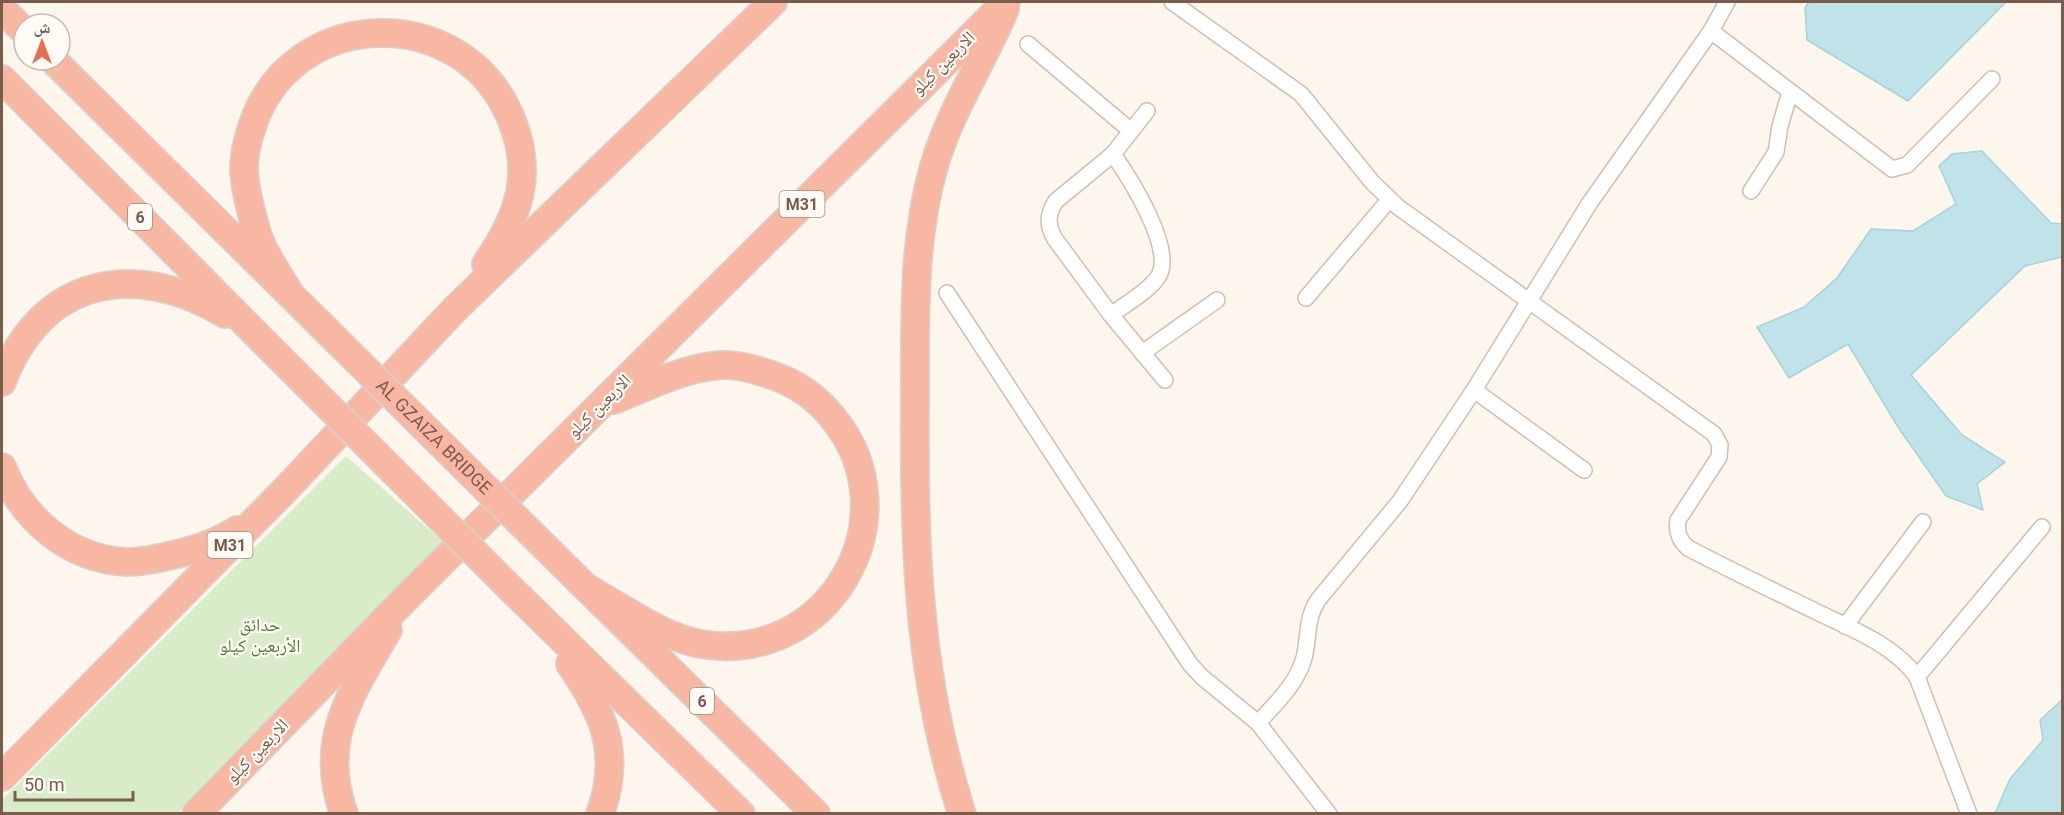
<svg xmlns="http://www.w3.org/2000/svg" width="2064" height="815" font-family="Roboto,'Noto Naskh Arabic',sans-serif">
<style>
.green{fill:#d8ecc9}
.water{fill:#bfe3e8;stroke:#a5d3da;stroke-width:1.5}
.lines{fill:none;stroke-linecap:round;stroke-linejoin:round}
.street-casing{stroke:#d1beb0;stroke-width:18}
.highway-casing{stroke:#dad1cd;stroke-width:30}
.street{stroke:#fff;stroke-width:15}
.highway{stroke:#f7b7a3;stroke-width:27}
.highway-bridge-casing{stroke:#dad1cd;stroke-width:30;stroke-linecap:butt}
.highway-bridge{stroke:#f7b7a3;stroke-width:27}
.labels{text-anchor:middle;stroke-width:4.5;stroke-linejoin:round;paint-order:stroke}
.shield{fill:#fffaf3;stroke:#a28b7f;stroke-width:1.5}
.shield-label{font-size:16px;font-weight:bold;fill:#7a5c4d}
.street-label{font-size:18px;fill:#7a5c4d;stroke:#fffaf3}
.park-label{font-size:18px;fill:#537a41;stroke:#fffaf3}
</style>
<rect width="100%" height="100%" fill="#fdf6ec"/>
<path class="green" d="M346,456L442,541L290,702L178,813L2,814V800Z"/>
<g class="water">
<path d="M1809,2H2006L1908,101L1807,40L1805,8Z"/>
<path d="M1982,151L2051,223L2062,224V257L2025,266L1911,375L1962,435L2005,462L1977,484L1983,510L1946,496L1898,427L1848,344L1789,378L1757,327L1804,307L1837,278L1871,229L1913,231L1956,204L1939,166L1952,154Z"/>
<path d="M2062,700V813H1995L2010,779L2043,740L2040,720Z"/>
</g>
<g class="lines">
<defs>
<g id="street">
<path d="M1172,2L1301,94L1372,182L1398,207L1714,434L1720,445L1719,457L1678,520C1676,532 1679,540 1688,548C1730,570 1774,591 1817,612C1852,629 1894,645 1917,677L1969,814"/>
<path d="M1711,31L1892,169L1907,165L1992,79"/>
<path d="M1028,44L1131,131"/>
<path d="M1147,111L1113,154L1056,201C1047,214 1047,226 1055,239L1111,315L1165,380"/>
<path d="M1751,191L1776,152L1780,126L1790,92"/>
<path d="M947,293L1190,664L1202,677L1258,723L1329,814"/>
<path d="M1306,298L1389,200"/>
<path d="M1111,315C1124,305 1149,291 1158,277C1176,250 1129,177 1113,154"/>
<path d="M1142,353L1217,300"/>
<path d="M1474,390L1584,470"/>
<path d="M1845,626L1923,522"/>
<path d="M1917,677L2042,527"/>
<path d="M1258,723C1275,704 1297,684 1304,658C1309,638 1306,618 1318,600L1400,501L1474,390L1589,204L1711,31L1727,2"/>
</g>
<g id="highway">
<path d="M2,9L24,31"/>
<path d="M53,60L321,325"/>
<path d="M2,79L278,356"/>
<path d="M291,295C281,279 271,264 263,248C255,232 244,186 244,168C244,153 248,138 253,124C294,6 461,2 510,116C535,173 519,216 486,264"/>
<path d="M2,382C41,277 135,260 225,314"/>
<path d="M2,467C23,520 69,559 127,562C144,562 161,558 177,554C198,549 219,542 237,530"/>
<path d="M546,548L816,814"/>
<path d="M510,588L741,814"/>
<path d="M587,588C621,607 662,637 701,644C829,666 914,517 833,418C817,398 798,384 774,376C758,370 739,364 721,365C683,368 648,386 614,400"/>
<path d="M570,664C604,713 622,754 600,814"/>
<path d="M2,777L286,489L455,309L773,2"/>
<path d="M196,814L409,595L1006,2"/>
<path d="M344,814C317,739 352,692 388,630"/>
<path d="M962,814C916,672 914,539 915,391C915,316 913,240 934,166C950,111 983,62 1005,9"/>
</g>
</defs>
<use href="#street" class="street-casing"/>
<use href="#highway" class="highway-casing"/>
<use href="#street" class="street"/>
<use href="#highway" class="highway"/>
<defs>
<g id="highway-bridge">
<path id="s1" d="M321,325L546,548"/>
<path d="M278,356L510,588"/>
</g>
</defs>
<use href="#highway-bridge" class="highway-bridge-casing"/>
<use href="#highway-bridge" class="highway-bridge"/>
</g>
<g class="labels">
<g class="shield">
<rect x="779.5" y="191" width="45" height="26" rx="4.5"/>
<rect x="128" y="204" width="24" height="26" rx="4.5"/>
<rect x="207.5" y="532" width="45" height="26" rx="4.5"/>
<rect x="690" y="688" width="24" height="26" rx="4.5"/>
</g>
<g class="shield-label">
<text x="802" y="210">M31</text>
<text x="140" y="223">6</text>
<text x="230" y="551">M31</text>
<text x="702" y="707">6</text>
</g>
<g class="street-label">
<text transform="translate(943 63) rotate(-45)" y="6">الاربعين كيلو</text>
<text transform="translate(599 406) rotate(-45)" y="6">الاربعين كيلو</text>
<text dy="6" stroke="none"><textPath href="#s1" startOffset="159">AL GZAIZA BRIDGE</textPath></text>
<text transform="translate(257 751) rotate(-46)" y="6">الاربعين كيلو</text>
</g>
<g class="park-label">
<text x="260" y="631">حدائق<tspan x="260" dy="21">الأربعين كيلو</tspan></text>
</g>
</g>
<rect width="2064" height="815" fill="none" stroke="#7a5c4d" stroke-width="6"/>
<g transform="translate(42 42)"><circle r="28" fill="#fffaf3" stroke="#cabbb1" stroke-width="1.5"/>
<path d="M0-4.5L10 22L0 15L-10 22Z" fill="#e76f51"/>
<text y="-9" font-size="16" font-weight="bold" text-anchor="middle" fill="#7a5c4d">ش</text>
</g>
<path d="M15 791v9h118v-9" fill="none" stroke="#7a5c4d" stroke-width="3"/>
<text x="24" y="791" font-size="18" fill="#7a5c4d" stroke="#fffaf3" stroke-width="4.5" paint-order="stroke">50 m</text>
</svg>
